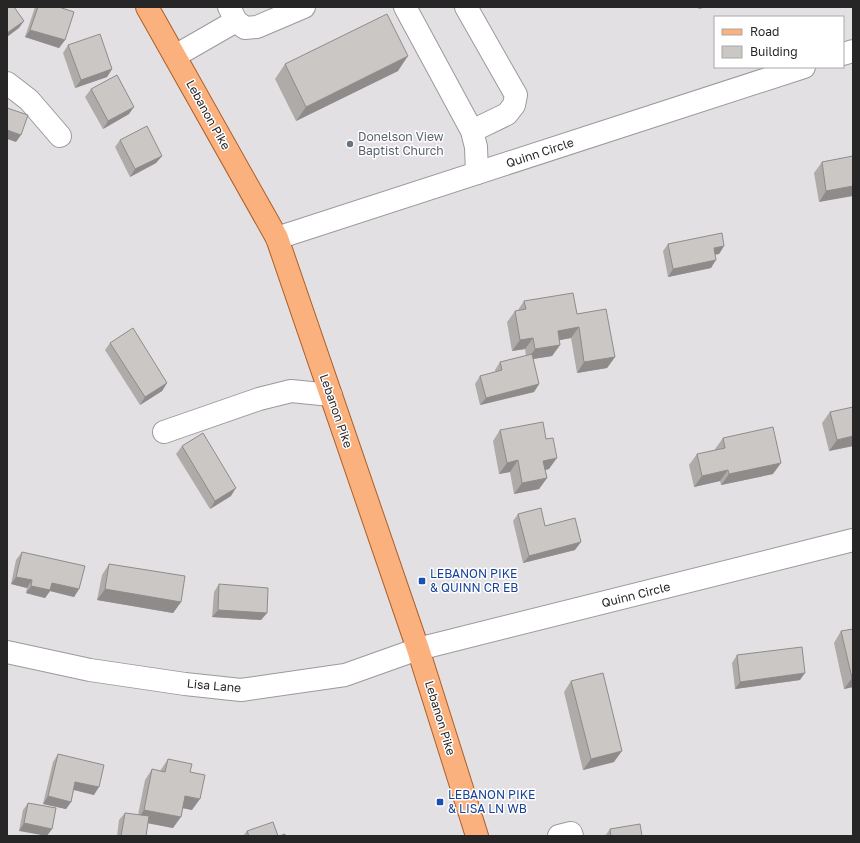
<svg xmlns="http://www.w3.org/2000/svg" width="860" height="843" font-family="'Golos Text',sans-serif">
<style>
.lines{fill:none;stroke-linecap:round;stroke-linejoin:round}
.minor-casing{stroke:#9c999c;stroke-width:24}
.major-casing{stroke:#ae5f27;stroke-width:24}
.minor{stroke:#fff;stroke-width:22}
.major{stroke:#fab17d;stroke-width:22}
.wall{fill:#afaba9}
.shaded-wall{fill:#8e8b8a}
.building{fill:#cbc7c5;stroke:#8e8b8a}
.worship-dot{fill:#6b7280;stroke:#fff;stroke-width:1.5}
.transit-dot{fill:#1a4fb4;stroke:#fff;stroke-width:1.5}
.labels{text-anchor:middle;stroke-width:3;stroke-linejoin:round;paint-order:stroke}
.street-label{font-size:12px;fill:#272627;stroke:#fff}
.worship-label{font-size:12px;fill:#5b616d;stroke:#fff;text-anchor:start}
.transit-label{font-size:12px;fill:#164399;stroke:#fff;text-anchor:start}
</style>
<rect width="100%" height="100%" fill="#e3e0e3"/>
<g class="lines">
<defs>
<g id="minor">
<path d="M229,7L236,21L245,28L257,27L304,7"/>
<path d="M405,7L472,131L476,147L477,173"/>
<path d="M466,7L516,95L514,105L507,114L472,131"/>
<path d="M843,54L853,51"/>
<path d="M175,56L236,21"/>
<path d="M7,83L29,100L60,136"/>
<path d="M277,238L804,67"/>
<path d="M164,432L259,399L291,391L331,395"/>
<path d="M7,652L90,670L185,684L241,690L345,675L418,649L853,540"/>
<path d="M559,836L571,833L572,836"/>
</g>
<path id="major" d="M147,7L277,238L418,649L477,836"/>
</defs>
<use href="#minor" class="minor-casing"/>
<use href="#major" class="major-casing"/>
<use href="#minor" class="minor"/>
<use href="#major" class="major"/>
</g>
<g class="wall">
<path d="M35,7H59L65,40L59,48L25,37Z"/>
<path d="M68,45L112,69L107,77L75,88L63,53Z"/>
<path d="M285,64L398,71L296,121L275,79Z"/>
<path d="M91,89L129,114L103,129L85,97Z"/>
<path d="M120,140L162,156L156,163L130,177L115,147Z"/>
<path d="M853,156L819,202L814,173L822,162Z"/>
<path d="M668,244L724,246L719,254H715L711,268L668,277L663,251Z"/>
<path d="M524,301L577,314L615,357L607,368L577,373L571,338L559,340L560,345L552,356L533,359L539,384L534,392L480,405L475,384L480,376L495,372V370L500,362L526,356L525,349L512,351L507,322L515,311L518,310Z"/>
<path d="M110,343L167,383L162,391L140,405L105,350Z"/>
<path d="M853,407V446L829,451L822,423L830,412Z"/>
<path d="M500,430L549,469L545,470L547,478L539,489L514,494L510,472L499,474L493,441Z"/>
<path d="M723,438L773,474L721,485L720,481L694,487L689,465L697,454L715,450V449Z"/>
<path d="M182,446L231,496L210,509L176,454Z"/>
<path d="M518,514L545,526L575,550L523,563L513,521Z"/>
<path d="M22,552L79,589L74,597L50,591L45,598L26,593L27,588L11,584L16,560Z"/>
<path d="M109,564L181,602L173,613L97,600L102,575Z"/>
<path d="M219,584L267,613L261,620L212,617L214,592Z"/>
<path d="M853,629V687L844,689L834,643L841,631Z"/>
<path d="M737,655L800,680L735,689L732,663Z"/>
<path d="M571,681L614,762L583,770L564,692Z"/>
<path d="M58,754L94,795L74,790L71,802L66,809L43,804L53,762Z"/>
<path d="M168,759L190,772L192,810L183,808L173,828L148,823L146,836H117L119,820L125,813L138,815L145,780L152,769L160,771Z"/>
<path d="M28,803L56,808L19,831L23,810Z"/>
<path d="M610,829L642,836H605Z"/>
<path d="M247,831L278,836H243Z"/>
</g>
<g class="shaded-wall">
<path d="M700,7H708L698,9Z"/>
<path d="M24,21L19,28L7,37V33Z"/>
<path d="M30,30L65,40L59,48L25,37Z"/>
<path d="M408,56L398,71L296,121L306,107Z"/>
<path d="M112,69L107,77L75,88L81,80Z"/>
<path d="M134,107L129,114L103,129L108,121Z"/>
<path d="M7,130L21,135L16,142L7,139Z"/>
<path d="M162,156L156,163L130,177L135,169Z"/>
<path d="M853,186V196L819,202L826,191Z"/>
<path d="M724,246L719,254L709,256L714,248Z"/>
<path d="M716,260L711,268L668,277L673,269Z"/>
<path d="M579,327L571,338L550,342L558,331Z"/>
<path d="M533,338L525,349L512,351L520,340Z"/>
<path d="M560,345L552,356L527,360L535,349Z"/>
<path d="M615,357L607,368L577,373L584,362Z"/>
<path d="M167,383L162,391L140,405L145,397Z"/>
<path d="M539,384L534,392L480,405L486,398Z"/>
<path d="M853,436V446L829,451L837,440Z"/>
<path d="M557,458L549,469L536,472L543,461Z"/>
<path d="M518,460L510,472L499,474L507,463Z"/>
<path d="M781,463L773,474L721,485L729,474Z"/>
<path d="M728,470L720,481L694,487L702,476Z"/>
<path d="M547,478L539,489L514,494L522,483Z"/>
<path d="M236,488L231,496L210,509L215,501Z"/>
<path d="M581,542L575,550L523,563L529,556Z"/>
<path d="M16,577L32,580L27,588L11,584Z"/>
<path d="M52,583L79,589L74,597L50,591L45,598L26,593L31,586Z"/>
<path d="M105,589L181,602L173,613L97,600Z"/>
<path d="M218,610L267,613L261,620L212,617Z"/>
<path d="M805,673L800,680L735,689L740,682Z"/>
<path d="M852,678H853V687L844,689Z"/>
<path d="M622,751L614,762L583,770L591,759Z"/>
<path d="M75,782L99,787L94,795L70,789Z"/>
<path d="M48,796L71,802L66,809L43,804Z"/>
<path d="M185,796L200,799L192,810L177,807Z"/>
<path d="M144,810L181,817L173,828L136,821Z"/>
<path d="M24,823L52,829L47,836L19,831Z"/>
</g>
<g class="building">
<path d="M7,7H14L24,21L7,33Z"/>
<path d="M38,7H59L74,12L65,40L30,30Z"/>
<path d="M387,14L408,56L306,107L285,64Z"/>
<path d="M100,34L112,69L81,80L68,45Z"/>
<path d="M117,75L134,107L108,121L91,89Z"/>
<path d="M7,108L28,115L21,135L7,130Z"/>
<path d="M147,126L162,156L135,169L120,140Z"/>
<path d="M853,156V186L826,191L822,162Z"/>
<path d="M722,233L724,246L714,248L716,260L673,269L668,244Z"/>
<path d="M573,293L577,314L606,309L615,357L584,362L579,327L558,331L560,345L535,349L533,338L520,340L515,311L526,309L524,301Z"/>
<path d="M133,328L167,383L145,397L110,343Z"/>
<path d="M532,354L539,384L486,398L480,376L502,370L500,362Z"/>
<path d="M853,407V436L837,440L830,412Z"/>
<path d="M543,422L546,439L553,438L557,458L543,461L547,478L522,483L518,460L507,463L500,430Z"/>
<path d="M773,427L781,463L729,474L728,470L702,476L697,454L725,448L723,438Z"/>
<path d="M203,433L236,488L215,501L182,446Z"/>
<path d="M541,508L545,526L575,518L581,542L529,556L518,514Z"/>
<path d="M22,552L85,566L79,589L52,583L50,590L31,586L32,580L16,577Z"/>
<path d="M109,564L185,576L181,602L105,589Z"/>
<path d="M219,584L268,588L267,613L218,610Z"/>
<path d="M853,629V678H852L841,631Z"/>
<path d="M802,647L805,673L740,682L737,655Z"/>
<path d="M603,673L622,751L591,759L571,681Z"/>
<path d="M58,754L104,765L99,787L75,782L71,802L48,796Z"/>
<path d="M168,759L192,764L190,772L205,775L200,799L185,796L181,817L144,810L152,769L165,772Z"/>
<path d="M28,803L56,808L52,829L24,823Z"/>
<path d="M125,813L149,816L146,836H121Z"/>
<path d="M273,822L278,836H249L247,831Z"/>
<path d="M640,824L642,836H611L610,829Z"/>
<path d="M285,834V836H279Z"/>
</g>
<circle class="worship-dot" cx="350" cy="144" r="4"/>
<g class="transit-dot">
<rect x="418" y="577" width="8" height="8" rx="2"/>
<rect x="436" y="798" width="8" height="8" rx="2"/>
</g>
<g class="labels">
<g class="street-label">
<text transform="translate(208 115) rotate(61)" y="4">Lebanon Pike</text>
<text transform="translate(540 153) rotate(-18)" y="4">Quinn Circle</text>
<text transform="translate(336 411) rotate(71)" y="4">Lebanon Pike</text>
<text transform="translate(636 595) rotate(-14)" y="4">Quinn Circle</text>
<text transform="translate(214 686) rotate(5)" y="4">Lisa Lane</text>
<text transform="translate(440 718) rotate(73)" y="4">Lebanon Pike</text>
</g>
<g class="worship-label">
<text x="358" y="141">Donelson View<tspan x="358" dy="14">Baptist Church</tspan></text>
</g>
<g class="transit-label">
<text x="430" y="578">LEBANON PIKE<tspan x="430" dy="14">&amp; QUINN CR EB</tspan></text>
<text x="448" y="799">LEBANON PIKE<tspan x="448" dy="14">&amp; LISA LN WB</tspan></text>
</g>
</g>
<rect width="860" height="843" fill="none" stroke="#272627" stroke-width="16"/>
<rect x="714" y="16" width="130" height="52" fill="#ffffff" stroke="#a9a8a9"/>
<rect x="722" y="29" width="20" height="6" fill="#fab17d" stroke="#a9a8a9"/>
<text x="750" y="36" font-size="12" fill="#272627">Road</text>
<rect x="722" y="46" width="20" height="12" fill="#cbc7c5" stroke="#a9a8a9"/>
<text x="750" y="56" font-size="12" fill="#272627">Building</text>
</svg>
